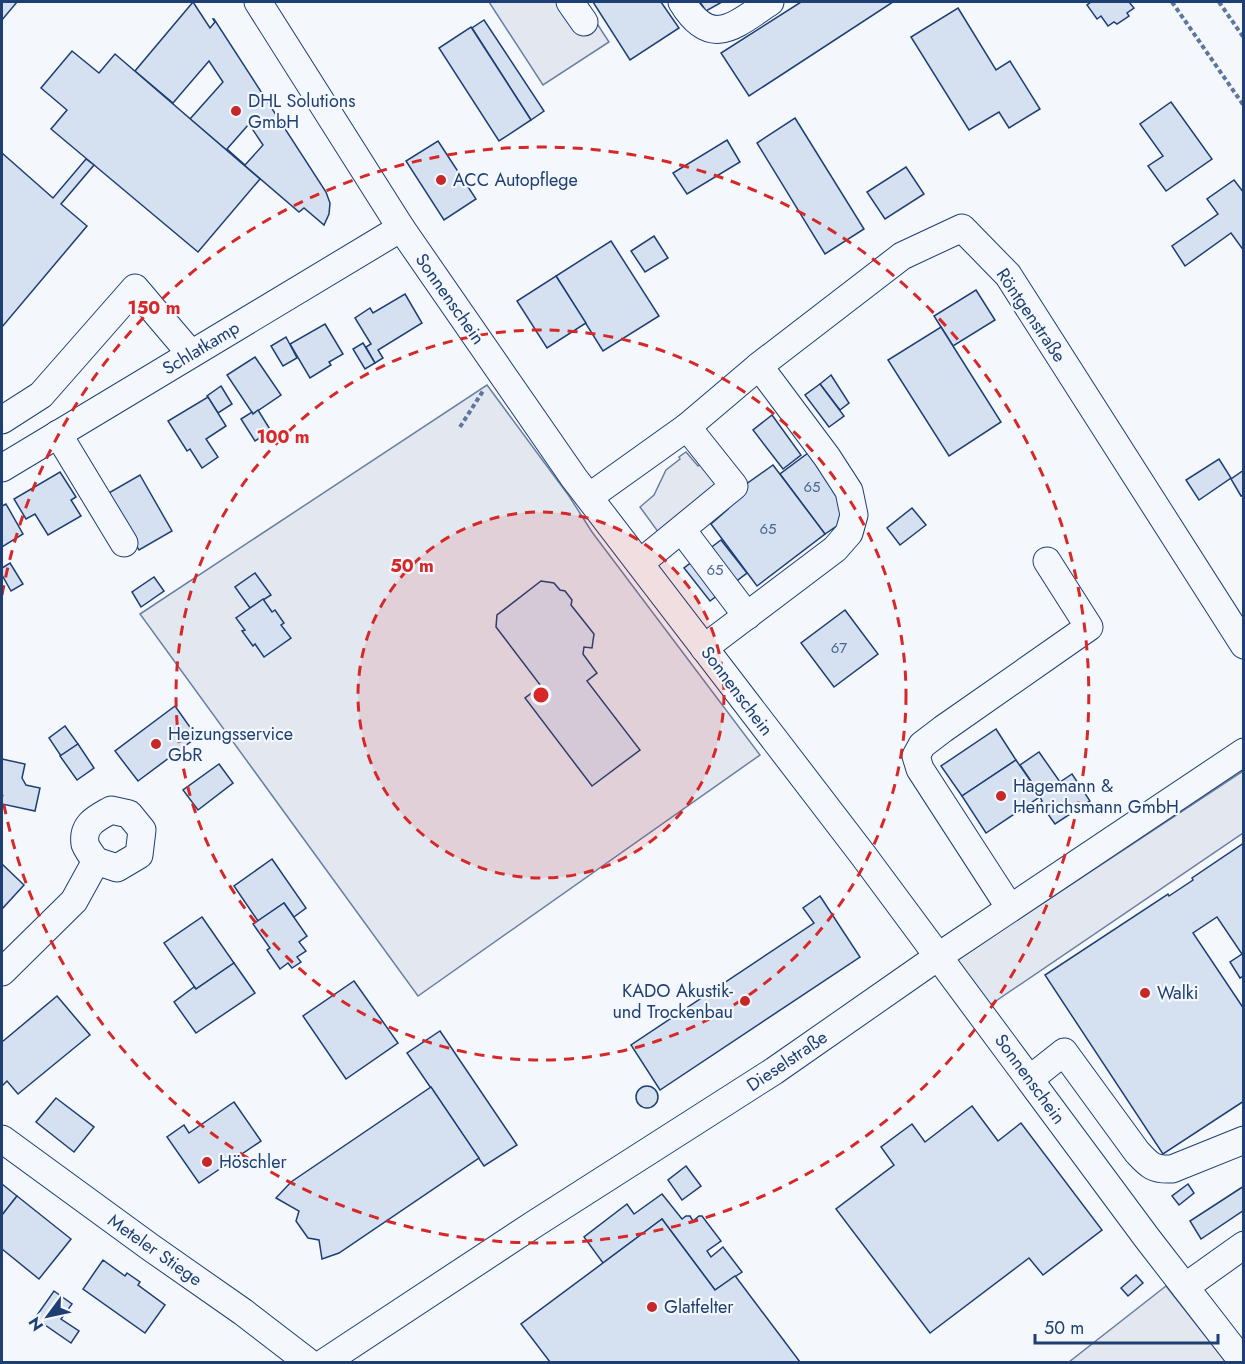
<svg xmlns="http://www.w3.org/2000/svg" width="1245" height="1364" font-family="Jost,sans-serif">
<style>
.parking{fill:#e3e8f0;stroke:#687fa3;stroke-width:1.5}
.building{fill:#d5e0f0;stroke:#1d3f73;stroke-width:1.5;fill-rule:evenodd}
.lines{fill:none;stroke-linecap:round;stroke-linejoin:round}
.minor-casing{stroke:#1d3f73;stroke-width:29}
.path{stroke:#5e769c;stroke-width:4;stroke-dasharray:4.5 3;stroke-linecap:butt}
.minor{stroke:#f4f7fb;stroke-width:27}
.ring{fill:none;stroke:#d62828;stroke-width:3;stroke-dasharray:10 8}
.poi-dot{fill:#c62828;stroke:#f4f7fb;stroke-width:2}
.labels{text-anchor:middle;stroke-width:4.5;stroke-linejoin:round;paint-order:stroke}
.number-label{font-size:15px;fill:#4b6792}
.poi-label{font-size:18px;fill:#1d3f73;stroke:#f4f7fb;text-anchor:start}
.street-label{font-size:18px;fill:#1d3f73;stroke:#f4f7fb}
.centre{fill:#d62828;stroke:#f4f7fb;stroke-width:3}
.ring-label{font-size:18px;text-anchor:middle;font-weight:bold;fill:#d62828;stroke:#f4f7fb;stroke-width:4.5;stroke-linejoin:round;paint-order:stroke}
</style>
<rect width="100%" height="100%" fill="#f4f7fb"/>
<g class="parking">
<path d="M489,2H583L609,42L543,85Z"/>
<path d="M487,385L569,496L592,532L760,755L418,996L140,614Z"/>
<path d="M686,452L698,466L706,460L727,487L664,540L640,507L654,495L666,470L680,459L679,457Z"/>
<path d="M1243,771V833L987,1007L955,961Z"/>
<path d="M1166,1286L1226,1362H1069Z"/>
</g>
<g class="building">
<path d="M2,2H17L2,20Z"/>
<path d="M193,2L210,28L215,22L213,19H214L326,192L330,203L329,214L324,225L304,208L299,212L190,119L223,82L209,61L173,103L135,71ZM249,124L263,145L245,165L227,149Z"/>
<path d="M593,2H661L679,28L630,60Z"/>
<path d="M700,2H722L706,11Z"/>
<path d="M801,2H893L749,96L721,53Z"/>
<path d="M1091,2H1129L1134,8L1127,13L1129,16L1117,24L1114,22L1108,26L1101,16L1097,19L1087,5Z"/>
<path d="M958,8L996,70L1010,61L1040,109L1009,128L999,112L969,130L911,37Z"/>
<path d="M484,20L544,111L531,120L472,28Z"/>
<path d="M471,27L531,120L499,141L439,48Z"/>
<path d="M72,51L99,73L115,54L260,179L198,252L51,129L67,110L41,88Z"/>
<path d="M1171,102L1212,159L1166,191L1148,166L1163,156L1140,124Z"/>
<path d="M795,118L864,229L825,254L757,143Z"/>
<path d="M727,140L740,162L687,194L673,173Z"/>
<path d="M438,141L476,199L444,220L406,161Z"/>
<path d="M2,153L53,198L86,159L94,165L61,204L87,226L2,327Z"/>
<path d="M906,167L924,194L885,219L867,192Z"/>
<path d="M1234,180L1244,193V251L1231,233L1185,266L1172,246L1218,214L1207,199Z"/>
<path d="M654,236L668,258L645,272L631,251Z"/>
<path d="M611,241L659,316L603,351L556,276Z"/>
<path d="M556,276L586,323L547,348L517,301Z"/>
<path d="M976,290L995,320L953,346L934,316Z"/>
<path d="M405,294L422,323L378,350L383,358L375,363L366,347L371,344L355,318L370,308L373,313Z"/>
<path d="M325,324L343,354L329,362L331,365L310,378L290,344Z"/>
<path d="M941,327L1001,422L949,456L888,360Z"/>
<path d="M286,337L297,358L283,366L271,346Z"/>
<path d="M363,343L375,363L365,369L353,349Z"/>
<path d="M255,357L281,395L253,414L227,375Z"/>
<path d="M831,375L849,403L840,410L820,384Z"/>
<path d="M820,384L844,416L829,427L805,395Z"/>
<path d="M221,386L232,404L218,413L207,396Z"/>
<path d="M208,397L226,426L206,439L218,457L202,468L190,449L187,451L168,421Z"/>
<path d="M258,410L271,431L255,441L241,419L252,412L253,414Z"/>
<path d="M772,415L801,455L783,469L753,430Z"/>
<path d="M808,453L843,501L841,523L825,534L780,474Z"/>
<path d="M1219,459L1231,478L1199,500L1186,480Z"/>
<path d="M773,465L825,534L757,586L711,524L728,509L735,492Z"/>
<path d="M1244,470V495L1241,496L1231,479Z"/>
<path d="M60,472L76,497L71,500L81,516L48,535L35,514L26,519L14,499Z"/>
<path d="M140,475L172,531L139,550L107,494Z"/>
<path d="M6,504L23,534L2,547V506Z"/>
<path d="M912,508L926,525L900,545L887,528Z"/>
<path d="M721,540L747,573L710,601L684,568Z"/>
<path d="M10,563L23,584L11,591L2,575V568Z"/>
<path d="M255,573L271,595L250,608L235,587Z"/>
<path d="M154,577L164,591L141,607L132,592Z"/>
<path d="M541,581L554,583L560,590L565,591L572,600L571,605L594,634L592,648L584,647L583,654L597,673L587,681L640,750L592,786L525,698L541,686L496,627L497,615Z"/>
<path d="M263,599L272,612L275,610L284,623L281,625L291,638L264,657L255,644L253,646L242,631L245,630L236,618Z"/>
<path d="M845,610L878,654L834,687L801,643Z"/>
<path d="M175,706L197,737L138,781L115,751Z"/>
<path d="M65,726L78,744L61,756L49,738Z"/>
<path d="M996,729L1016,760L962,796L941,766Z"/>
<path d="M78,744L94,768L77,780L60,756Z"/>
<path d="M1039,752L1060,782L1072,774L1090,801L1055,824L1040,803L1042,801L1040,797L1041,796L1020,765Z"/>
<path d="M2,759L25,764L22,778L26,785L40,788L35,811L2,804Z"/>
<path d="M1016,760L1041,796L986,833L962,796Z"/>
<path d="M219,764L233,783L198,810L183,790Z"/>
<path d="M1244,843V976L1240,978L1230,962L1242,954L1217,917L1193,933L1244,1009V1101L1163,1154L1045,975L1168,894L1169,896L1193,880L1192,878Z"/>
<path d="M272,859L306,908L294,917L284,903L258,921L234,886Z"/>
<path d="M2,864L24,885L2,909Z"/>
<path d="M820,896L860,957L660,1090L631,1045L814,923L803,908Z"/>
<path d="M284,903L307,936L299,942L306,951L297,957L301,962L292,968L288,963L280,969L267,950L270,948L253,924Z"/>
<path d="M202,917L234,963L196,989L164,943Z"/>
<path d="M234,963L255,993L196,1033L174,1002L194,987L196,989Z"/>
<path d="M354,981L398,1043L346,1079L303,1016Z"/>
<path d="M57,996L90,1035L18,1094L7,1081L2,1086V1042Z"/>
<path d="M440,1031L517,1145L484,1166L407,1053Z"/>
<circle cx="647" cy="1097" r="11"/>
<path d="M431,1087L479,1158L339,1253L322,1259L319,1240L308,1238L296,1221L299,1211L276,1198L291,1182Z"/>
<path d="M56,1098L94,1127L74,1152L36,1122Z"/>
<path d="M234,1102L261,1141L199,1183L167,1137L184,1125L189,1133Z"/>
<path d="M972,1106L998,1141L1021,1123L1102,1230L1043,1275L1029,1258L930,1333L836,1209L894,1165L881,1147L912,1124L925,1142Z"/>
<path d="M686,1166L701,1186L682,1200L668,1180Z"/>
<path d="M2,1184L17,1196L2,1215Z"/>
<path d="M1188,1184L1194,1193L1179,1205L1172,1196Z"/>
<path d="M1244,1186V1210L1201,1239L1190,1221Z"/>
<path d="M662,1194L682,1219L686,1216H690L693,1221L699,1216H702L721,1241L707,1251L711,1257L723,1247L742,1272L715,1290L662,1219L603,1263L584,1237L627,1204L634,1214Z"/>
<path d="M17,1196L71,1239L39,1279L2,1249V1215Z"/>
<path d="M662,1219L715,1290L735,1276L736,1277L800,1362H550L521,1324Z"/>
<path d="M103,1260L125,1276L127,1273L140,1282L138,1285L165,1305L145,1333L83,1289Z"/>
<path d="M1136,1275L1143,1283L1128,1296L1121,1288Z"/>
<path d="M54,1291L72,1304L61,1319L79,1331L71,1343L35,1318Z"/>
</g>
<g class="lines">
<defs>
<g id="minor">
<path d="M258,2L401,228L574,478L863,855L1147,1238L1243,1362"/>
<path d="M570,2L584,22"/>
<path d="M682,2C711,50 735,25 770,2"/>
<path d="M2,420L41,395L135,288L191,354"/>
<path d="M58,434L124,543"/>
<path d="M2,468L401,228"/>
<path d="M589,497L687,427L759,366L902,256L962,228L1008,275L1244,645"/>
<path d="M682,530L747,616"/>
<path d="M640,563L734,486L687,427"/>
<path d="M704,648L835,549L849,533L854,515L849,491L827,457L759,366"/>
<path d="M111,810L129,814L142,830L139,855L117,868L96,861C92,856 87,849 85,844C82,824 97,818 111,810Z"/>
<path d="M1010,908L920,769L916,756L922,745L943,729L1089,627L1047,561"/>
<path d="M2,972L74,901L96,861"/>
<path d="M1030,1079L1064,1052L1137,1152C1149,1165 1153,1170 1172,1169L1244,1140"/>
<path d="M2,1139L150,1247L243,1312L308,1362"/>
<path d="M1185,1287L1244,1245"/>
<path d="M325,1362L536,1223L774,1071L939,956L1244,752"/>
</g>
</defs>
<use href="#minor" class="minor-casing"/>
<g class="path">
<path d="M1172,2L1244,106"/>
<path d="M1219,2L1244,38"/>
<path d="M460,427L483,391"/>
</g>
<use href="#minor" class="minor"/>
</g>
<circle cx="541" cy="695" r="183" fill="#d62828" fill-opacity=".12"/>
<g class="ring">
<circle cx="541" cy="695" r="183"/>
<circle cx="541" cy="695" r="365"/>
<path d="M2 595A548 548 0 1 1 2 795"/>
</g>
<g class="poi-dot">
<circle cx="236" cy="111" r="6"/>
<circle cx="441" cy="180" r="6"/>
<circle cx="156" cy="744" r="6"/>
<circle cx="1001" cy="796" r="6"/>
<circle cx="1145" cy="993" r="6"/>
<circle cx="745" cy="1001" r="6"/>
<circle cx="207" cy="1162" r="6"/>
<circle cx="652" cy="1307" r="6"/>
</g>
<g class="labels">
<g class="number-label">
<text x="812" y="492">65</text>
<text x="768" y="534">65</text>
<text x="715" y="575">65</text>
<text x="839" y="653">67</text>
</g>
<g class="poi-label">
<text x="248" y="107">DHL Solutions<tspan x="248" dy="21">GmbH</tspan></text>
<text x="453" y="186">ACC Autopflege</text>
<text x="168" y="740">Heizungsservice<tspan x="168" dy="21">GbR</tspan></text>
<text x="1013" y="792">Hagemann &amp;<tspan x="1013" dy="21">Henrichsmann GmbH</tspan></text>
<text x="733" y="997" text-anchor="end">KADO Akustik-<tspan x="733" dy="21">und Trockenbau</tspan></text>
<text x="1157" y="999">Walki</text>
<text x="219" y="1168">Höschler</text>
<text x="664" y="1313">Glatfelter</text>
</g>
<g class="street-label">
<text transform="translate(450 299) rotate(55)" y="6">Sonnenschein</text>
<text transform="translate(1031 315) rotate(56)" y="6">Röntgenstraße</text>
<text transform="translate(201 348) rotate(-31)" y="6">Schlatkamp</text>
<text transform="translate(737 691) rotate(53)" y="6">Sonnenschein</text>
<text transform="translate(787 1061) rotate(-34)" y="6">Dieselstraße</text>
<text transform="translate(1030 1079) rotate(54)" y="6">Sonnenschein</text>
<text transform="translate(155 1250) rotate(35)" y="6">Meteler Stiege</text>
</g>
</g>
<circle cx="541" cy="695" r="9" class="centre"/>
<g class="ring-label">
<text x="154" y="314">150 m</text>
<text x="283" y="443">100 m</text>
<text x="412" y="572">50 m</text>
</g>
<rect width="1245" height="1364" fill="none" stroke="#1d3f73" stroke-width="6"/>
<g transform="translate(48 1316) rotate(237)" stroke="#f4f7fb" stroke-width="4.5" paint-order="stroke">
<path d="M0-4.5L10 22L0 15L-10 22Z" fill="#1d3f73"/>
<text y="-9" font-size="16" font-weight="bold" text-anchor="middle" fill="#1d3f73">N</text>
</g>
<path d="M1035 1334v9h183v-9" fill="none" stroke="#1d3f73" stroke-width="3"/>
<text x="1044" y="1334" font-size="18" fill="#1d3f73" stroke="#f4f7fb" stroke-width="4.5" paint-order="stroke">50 m</text>
</svg>
